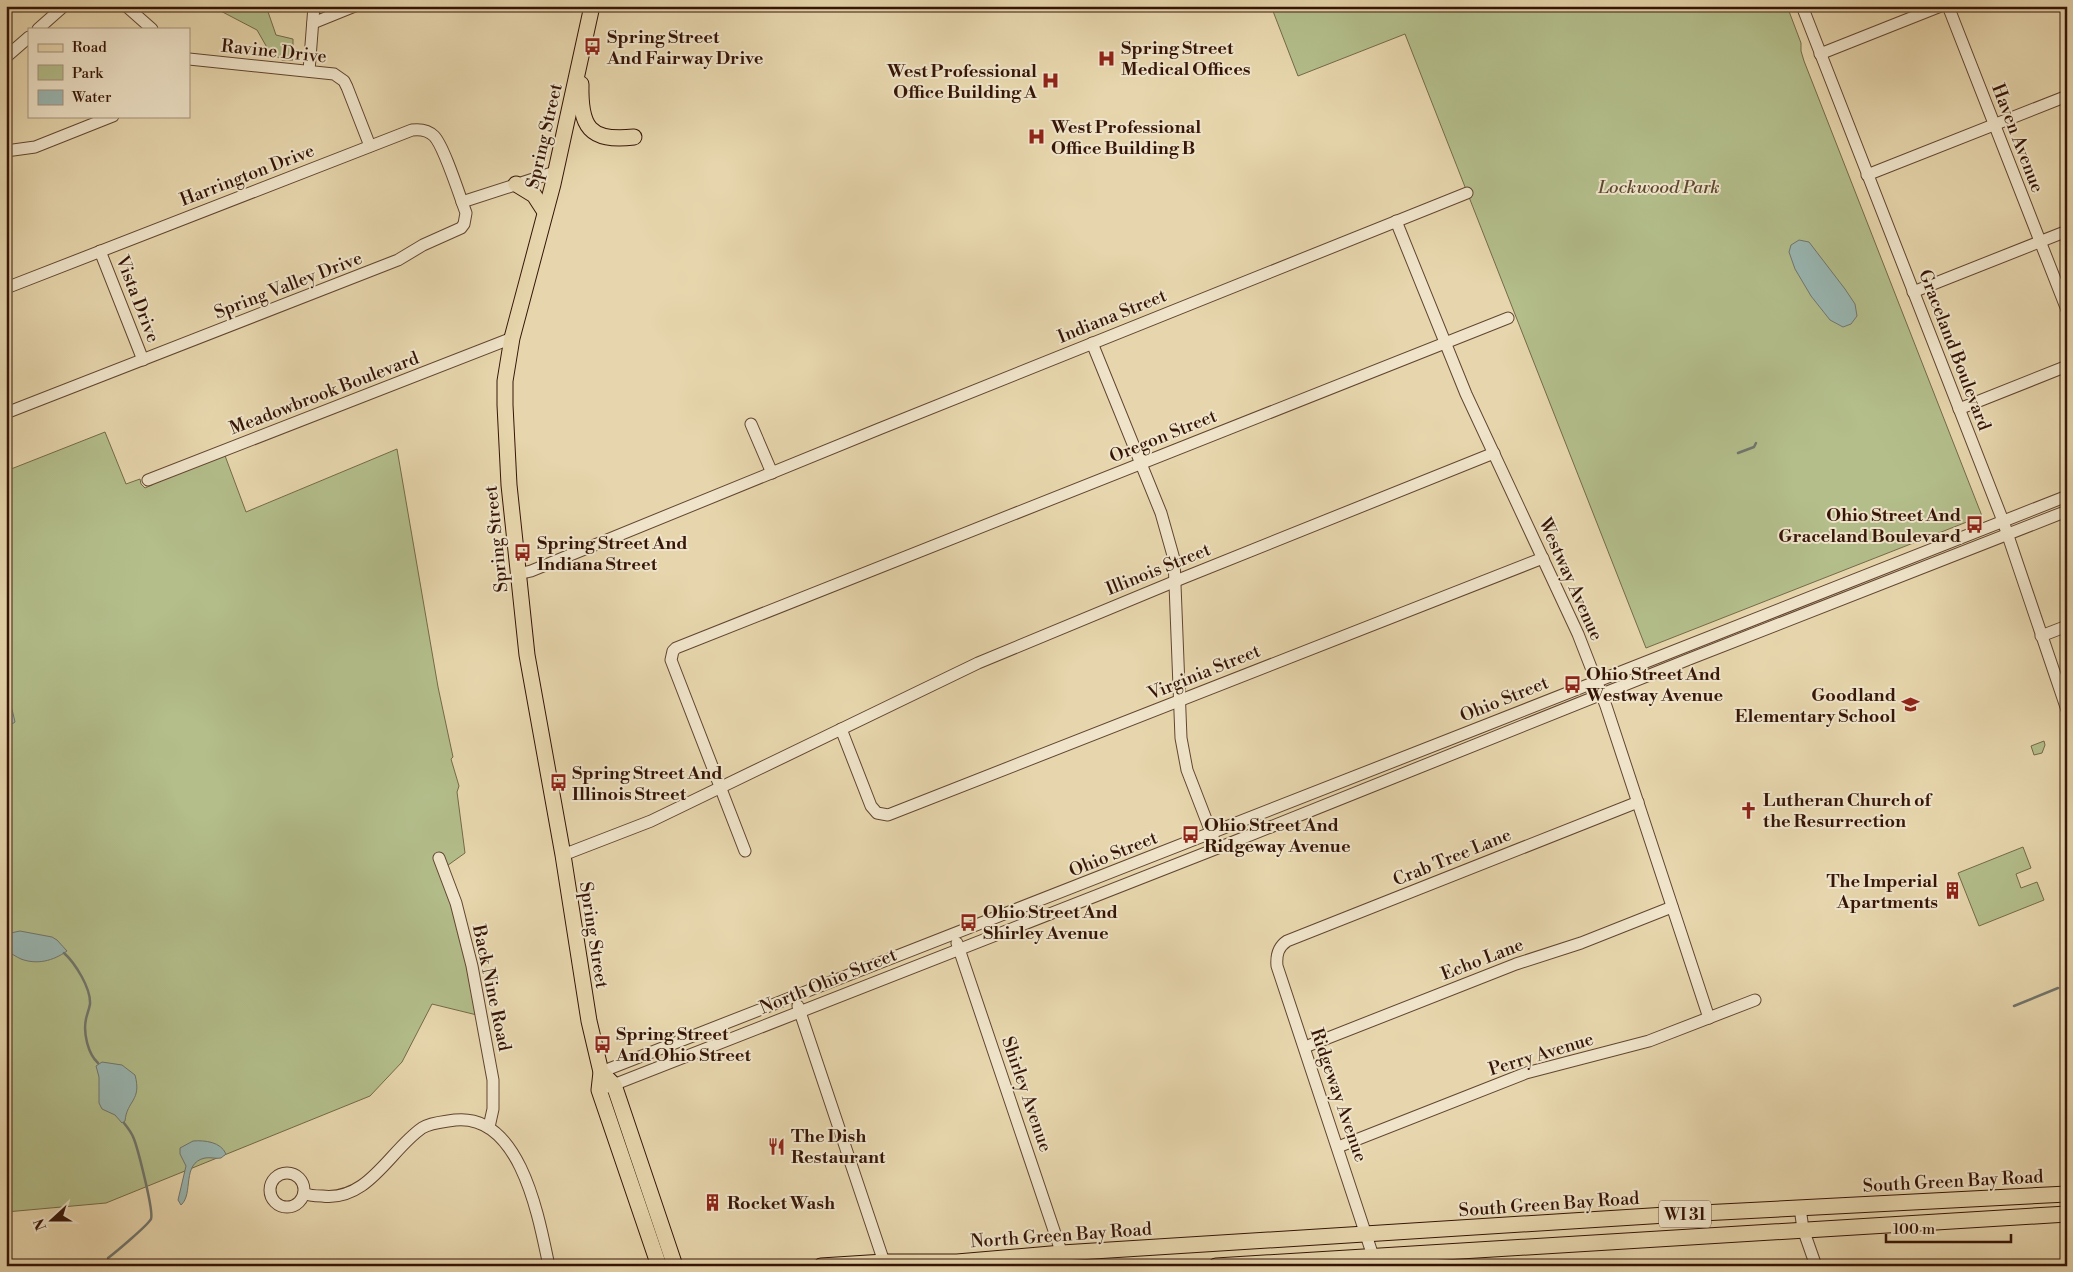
<svg xmlns="http://www.w3.org/2000/svg" width="2073" height="1272" font-family="'Libre Bodoni',serif">
<style>
.green{fill:#b3be8b;stroke:#746a49}
.water{fill:#99b7b3;stroke:#71766e}
.lines{fill:none;stroke-linecap:round;stroke-linejoin:round}
.stream{stroke:#71766e;stroke-width:2.5}
.minor-casing{stroke:#624530;stroke-width:13}
.major-casing{stroke:#351507;stroke-width:17}
.minor{stroke:#efe4ca;stroke-width:11}
.major{stroke:#e7d6ad;stroke-width:15}
.labels{text-anchor:middle;stroke-width:4;stroke-linejoin:round;paint-order:stroke}
.shield{fill:#efe4ca;stroke:#6d5342;stroke-width:1}
.shield-label{font-size:16px;font-weight:bold;fill:#351507}
.poi-label{font-size:18px;font-weight:bold;fill:#351507;stroke:#efe4ca;text-anchor:start}
.street-label{font-size:18px;fill:#351507;stroke:#efe4ca}
.park-label{font-size:18px;font-style:italic;fill:#5b482f;stroke:#efe4ca}
</style>
<rect width="100%" height="100%" fill="#e7d6ad"/>
<filter id="stains"><feTurbulence type="fractalNoise" baseFrequency=".004" numOctaves="4"/><feColorMatrix values="0 0 0 0 .2 0 0 0 0 .09 0 0 0 0 .02 0 0 0 .5 -.17"/></filter>
<radialGradient id="worn" r=".72"><stop offset=".6" stop-color="#630" stop-opacity="0"/><stop offset="1" stop-color="#630" stop-opacity=".3"/></radialGradient>
<g class="green">
<path d="M211,6H266L276,35L293,39V60H282L269,51L257,30Z"/>
<path d="M1271,6H1787L1801,43V51L1804,61L1982,516L1646,648L1405,34L1298,76Z"/>
<path d="M105,432L126,484L140,479L141,484L145,488L152,485L160,479L224,453L246,512L397,449L438,687L453,757L451,759L459,786L457,792L465,853L444,868L481,1016L432,1004L402,1062L370,1096L106,1203L6,1212V471Z"/>
<path d="M2044,741L2045,745L2042,753L2034,755L2031,746Z"/>
<path d="M2023,847L2031,868L2016,874L2021,888L2037,882L2044,900L1979,926L1958,873Z"/>
</g>
<g class="water">
<path d="M1799,240L1809,242L1845,289L1855,304L1857,316L1851,324L1843,327L1830,320L1811,296L1795,269L1789,252L1791,245Z"/>
<path d="M6,707L12,709L15,722L6,728Z"/>
<path d="M20,931L52,937L57,940L67,951C53,961 37,965 21,959C16,957 12,953 6,952V934Z"/>
<path d="M102,1062L122,1065L135,1075C142,1101 127,1100 125,1121L122,1123L115,1115L102,1109L99,1103V1077L96,1066Z"/>
<path d="M193,1141C205,1140 221,1142 226,1154L221,1158C216,1159 210,1157 205,1158C181,1163 194,1194 181,1205L178,1200L186,1166L180,1154V1148Z"/>
</g>
<g class="lines">
<g class="stream">
<path d="M1738,453L1754,447L1756,443"/>
<path d="M6,649L10,654L6,660"/>
<path d="M64,953C75,963 91,988 90,1004C89,1010 87,1014 86,1019C83,1033 88,1054 98,1063"/>
<path d="M2063,986L2067,985"/>
<path d="M2014,1006L2058,988"/>
<path d="M108,1258C116,1252 148,1225 151,1219C154,1211 138,1150 134,1139C132,1133 128,1128 124,1123"/>
</g>
<defs>
<g id="minor">
<path d="M126,6L152,29"/>
<path d="M1802,6L2003,521L2067,710"/>
<path d="M1948,6L2067,310"/>
<path d="M313,23L355,6"/>
<path d="M38,29L64,6"/>
<path d="M1820,54L1941,6"/>
<path d="M6,57L29,37"/>
<path d="M189,59L334,74L344,81L347,87L370,146"/>
<path d="M309,71L314,6"/>
<path d="M6,151L35,147L113,116"/>
<path d="M1867,175L2067,96"/>
<path d="M462,202L555,172"/>
<path d="M1396,221L1466,394L1578,634L1606,706L1709,1018"/>
<path d="M100,251L143,360"/>
<path d="M6,288L412,130C420,129 428,130 434,136C444,146 460,197 466,213L464,224L461,228L423,245L398,260L6,413"/>
<path d="M1913,292L2067,231"/>
<path d="M1092,343L1161,513L1174,559L1181,738L1187,770L1214,840"/>
<path d="M1959,409L2067,366"/>
<path d="M751,424L772,473"/>
<path d="M148,480L512,338"/>
<path d="M518,574L531,571L879,429L1467,193"/>
<path d="M2041,636L2067,626"/>
<path d="M841,729L871,806L877,813L888,815L1543,558"/>
<path d="M745,851L671,660L673,651L676,648L1508,318"/>
<path d="M563,855L651,821L978,663L1183,578L1494,453"/>
<path d="M439,858L456,903L472,966L493,1080V1109L489,1127"/>
<path d="M957,943L1066,1266"/>
<path d="M798,1006L884,1262"/>
<path d="M1305,1047L1516,964L1581,943L1672,907"/>
<path d="M601,1072C1091,884 1578,687 2067,496"/>
<path d="M608,1087L1218,848L1692,658L2067,511"/>
<path d="M1338,1147L1526,1073L1649,1041L1755,1000"/>
<circle cx="287" cy="1190" r="17"/>
<path d="M304,1193C309,1196 316,1196 322,1196C368,1202 390,1150 422,1128C432,1122 444,1122 455,1120C521,1113 539,1219 549,1266"/>
<path d="M1800,1208L1803,1229L1816,1266"/>
<path d="M1373,1256L1277,966C1276,955 1278,947 1287,941L1638,802"/>
</g>
<g id="major">
<path d="M592,6L553,184L512,338L505,381V405L509,485L527,655L563,855L589,1021L601,1072L599,1090L659,1266"/>
<path d="M581,84C580,127 589,142 634,137"/>
<path d="M516,184L534,195L545,212"/>
<path d="M601,1072L614,1085L675,1266"/>
<path d="M821,1266L884,1262H957L1062,1253L1682,1214L2067,1194"/>
<path d="M1216,1266L2067,1214"/>
</g>
</defs>
<use href="#minor" class="minor-casing"/>
<use href="#major" class="major-casing"/>
<use href="#minor" class="minor"/>
<use href="#major" class="major"/>
</g>
<defs>
<symbol id="bus-bare" viewBox="-9 -9 18 18"><path d="M-5-6H5V4H4V6H2V4H-2V6H-4V4H-5ZM-3.5-4V0h7V-4ZM-3.5 1.2v1.5H-2V1.2ZM2 1.2v1.5H3.5V1.2Z" fill="#8f2418" stroke="#efe4ca" stroke-width="2.5" paint-order="stroke"/></symbol>
<symbol id="hospital-bare" viewBox="-9 -9 18 18"><path d="M-5-5h3v3.5h4V-5h3V5h-3V1.5h-4V5h-3Z" fill="#8f2418" stroke="#efe4ca" stroke-width="2.5" paint-order="stroke"/></symbol>
<symbol id="school-bare" viewBox="-9 -9 18 18"><path d="M0-5L7-2L0 1L-7-2ZM-4 1L0 2.5L4 1V4Q0 6-4 4Z" fill="#8f2418" stroke="#efe4ca" stroke-width="2.5" paint-order="stroke"/></symbol>
<symbol id="church-bare" viewBox="-9 -9 18 18"><path d="M-1.2-6h2.4v3.5h3.3v2.4h-3.3V6h-2.4V-.1h-3.3v-2.4h3.3Z" fill="#8f2418" stroke="#efe4ca" stroke-width="2.5" paint-order="stroke"/></symbol>
<symbol id="building-bare" viewBox="-9 -9 18 18"><path d="M-4-6H4V6H1V3H-1V6H-4ZM-2.5-4.3h1.7v1.8h-1.7ZM.8-4.3h1.7v1.8H.8ZM-2.5-1h1.7V.8h-1.7ZM.8-1h1.7V.8H.8Z" fill="#8f2418" stroke="#efe4ca" stroke-width="2.5" paint-order="stroke"/></symbol>
<symbol id="restaurant-bare" viewBox="-9 -9 18 18"><path d="M-5-6h1v4h1v-4h1v4h1v-4h1v5L-1.5 .5V6h-2V.5L-5-1ZM5-6V6H3V1.5H1.5Q1.5-4 5-6Z" fill="#8f2418" stroke="#efe4ca" stroke-width="2.5" paint-order="stroke"/></symbol>
</defs>
<g fill-rule="evenodd">
<use href="#bus-bare" x="580" y="34" width="25" height="25"/>
<use href="#hospital-bare" x="1094" y="46" width="25" height="25"/>
<use href="#hospital-bare" x="1038" y="68" width="25" height="25"/>
<use href="#hospital-bare" x="1024" y="124" width="25" height="25"/>
<use href="#bus-bare" x="1962" y="512" width="25" height="25"/>
<use href="#bus-bare" x="510" y="540" width="25" height="25"/>
<use href="#bus-bare" x="1560" y="672" width="25" height="25"/>
<use href="#school-bare" x="1898" y="692" width="25" height="25"/>
<use href="#bus-bare" x="546" y="770" width="25" height="25"/>
<use href="#church-bare" x="1736" y="798" width="25" height="25"/>
<use href="#bus-bare" x="1178" y="822" width="25" height="25"/>
<use href="#building-bare" x="1940" y="878" width="25" height="25"/>
<use href="#bus-bare" x="956" y="910" width="25" height="25"/>
<use href="#bus-bare" x="590" y="1032" width="25" height="25"/>
<use href="#restaurant-bare" x="764" y="1134" width="25" height="25"/>
<use href="#building-bare" x="700" y="1190" width="25" height="25"/>
</g>
<g class="labels">
<rect class="shield" x="1659" y="1200.5" width="52" height="27" rx="4"/>
<g class="shield-label">
<text x="1685" y="1220">WI 31</text>
</g>
<g class="poi-label">
<text x="607" y="43">Spring Street<tspan x="607" dy="21">And Fairway Drive</tspan></text>
<text x="1121" y="54">Spring Street<tspan x="1121" dy="21">Medical Offices</tspan></text>
<text x="1037" y="77" text-anchor="end">West Professional<tspan x="1037" dy="21">Office Building A</tspan></text>
<text x="1051" y="133">West Professional<tspan x="1051" dy="21">Office Building B</tspan></text>
<text x="1961" y="521" text-anchor="end">Ohio Street And<tspan x="1961" dy="21">Graceland Boulevard</tspan></text>
<text x="537" y="549">Spring Street And<tspan x="537" dy="21">Indiana Street</tspan></text>
<text x="1586" y="680">Ohio Street And<tspan x="1586" dy="21">Westway Avenue</tspan></text>
<text x="1896" y="701" text-anchor="end">Goodland<tspan x="1896" dy="21">Elementary School</tspan></text>
<text x="572" y="779">Spring Street And<tspan x="572" dy="21">Illinois Street</tspan></text>
<text x="1763" y="806">Lutheran Church of<tspan x="1763" dy="21">the Resurrection</tspan></text>
<text x="1204" y="831">Ohio Street And<tspan x="1204" dy="21">Ridgeway Avenue</tspan></text>
<text x="1938" y="887" text-anchor="end">The Imperial<tspan x="1938" dy="21">Apartments</tspan></text>
<text x="983" y="918">Ohio Street And<tspan x="983" dy="21">Shirley Avenue</tspan></text>
<text x="616" y="1040">Spring Street<tspan x="616" dy="21">And Ohio Street</tspan></text>
<text x="791" y="1142">The Dish<tspan x="791" dy="21">Restaurant</tspan></text>
<text x="727" y="1209">Rocket Wash</text>
</g>
<g class="street-label">
<text transform="translate(274 51) rotate(6)" y="6">Ravine Drive</text>
<text transform="translate(544 136) rotate(-77)" y="6">Spring Street</text>
<text transform="translate(2018 138) rotate(69)" y="6">Haven Avenue</text>
<text transform="translate(247 175) rotate(-21)" y="6">Harrington Drive</text>
<text transform="translate(288 285) rotate(-21)" y="6">Spring Valley Drive</text>
<text transform="translate(138 299) rotate(69)" y="6">Vista Drive</text>
<text transform="translate(1112 316) rotate(-22)" y="6">Indiana Street</text>
<text transform="translate(1955 350) rotate(69)" y="6">Graceland Boulevard</text>
<text transform="translate(324 393) rotate(-21)" y="6">Meadowbrook Boulevard</text>
<text transform="translate(1163 436) rotate(-22)" y="6">Oregon Street</text>
<text transform="translate(496 539) rotate(-96)" y="6">Spring Street</text>
<text transform="translate(1158 569) rotate(-22)" y="6">Illinois Street</text>
<text transform="translate(1571 579) rotate(66)" y="6">Westway Avenue</text>
<text transform="translate(1204 672) rotate(-22)" y="6">Virginia Street</text>
<text transform="translate(1504 699) rotate(-22)" y="6">Ohio Street</text>
<text transform="translate(1113 854) rotate(-22)" y="6">Ohio Street</text>
<text transform="translate(1452 857) rotate(-22)" y="6">Crab Tree Lane</text>
<text transform="translate(594 935) rotate(81)" y="6">Spring Street</text>
<text transform="translate(1482 959) rotate(-21)" y="6">Echo Lane</text>
<text transform="translate(828 981) rotate(-22)" y="6">North Ohio Street</text>
<text transform="translate(492 988) rotate(78)" y="6">Back Nine Road</text>
<text transform="translate(1541 1054) rotate(-17)" y="6">Perry Avenue</text>
<text transform="translate(1027 1094) rotate(71)" y="6">Shirley Avenue</text>
<text transform="translate(1339 1095) rotate(71)" y="6">Ridgeway Avenue</text>
<text transform="translate(1953 1181) rotate(-3)" y="6">South Green Bay Road</text>
<text transform="translate(1549 1204) rotate(-4)" y="6">South Green Bay Road</text>
<text transform="translate(1061 1235) rotate(-4)" y="6">North Green Bay Road</text>
</g>
<g class="park-label">
<text x="1659" y="193">Lockwood Park</text>
</g>
</g>
<rect width="2073" height="1272" fill="none" stroke="#e7d6ad" stroke-width="25"/>
<rect x="8" y="8" width="2058" height="1257" fill="none" stroke="#351507" stroke-width="2.5"/>
<rect x="12" y="12" width="2048" height="1247" fill="none" stroke="#351507"/>
<rect x="28" y="28" width="162" height="90" fill="#efe4ca" stroke="#a5917c"/>
<rect x="38" y="44" width="25" height="8" fill="#e7d6ad" stroke="#a5917c"/>
<text x="72" y="52" font-size="15" fill="#351507">Road</text>
<rect x="38" y="65" width="25" height="15" fill="#b3be8b" stroke="#a5917c"/>
<text x="72" y="78" font-size="15" fill="#351507">Park</text>
<rect x="38" y="90" width="25" height="15" fill="#99b7b3" stroke="#a5917c"/>
<text x="72" y="102" font-size="15" fill="#351507">Water</text>
<g transform="translate(52 1220) rotate(249)" stroke="#efe4ca" stroke-width="4" paint-order="stroke">
<path d="M0-4L9 19L0 12L-9 19Z" fill="#351507"/>
<text y="-8" font-size="14" font-weight="bold" text-anchor="middle" fill="#351507">N</text>
</g>
<path d="M1886 1234v8h125v-8" fill="none" stroke="#351507" stroke-width="2.5"/>
<text x="1893" y="1234" font-size="15" fill="#351507" stroke="#efe4ca" stroke-width="4" paint-order="stroke">100 m</text>
<rect width="100%" height="100%" filter="url(#stains)"/>
<rect width="100%" height="100%" fill="url(#worn)"/>
</svg>
